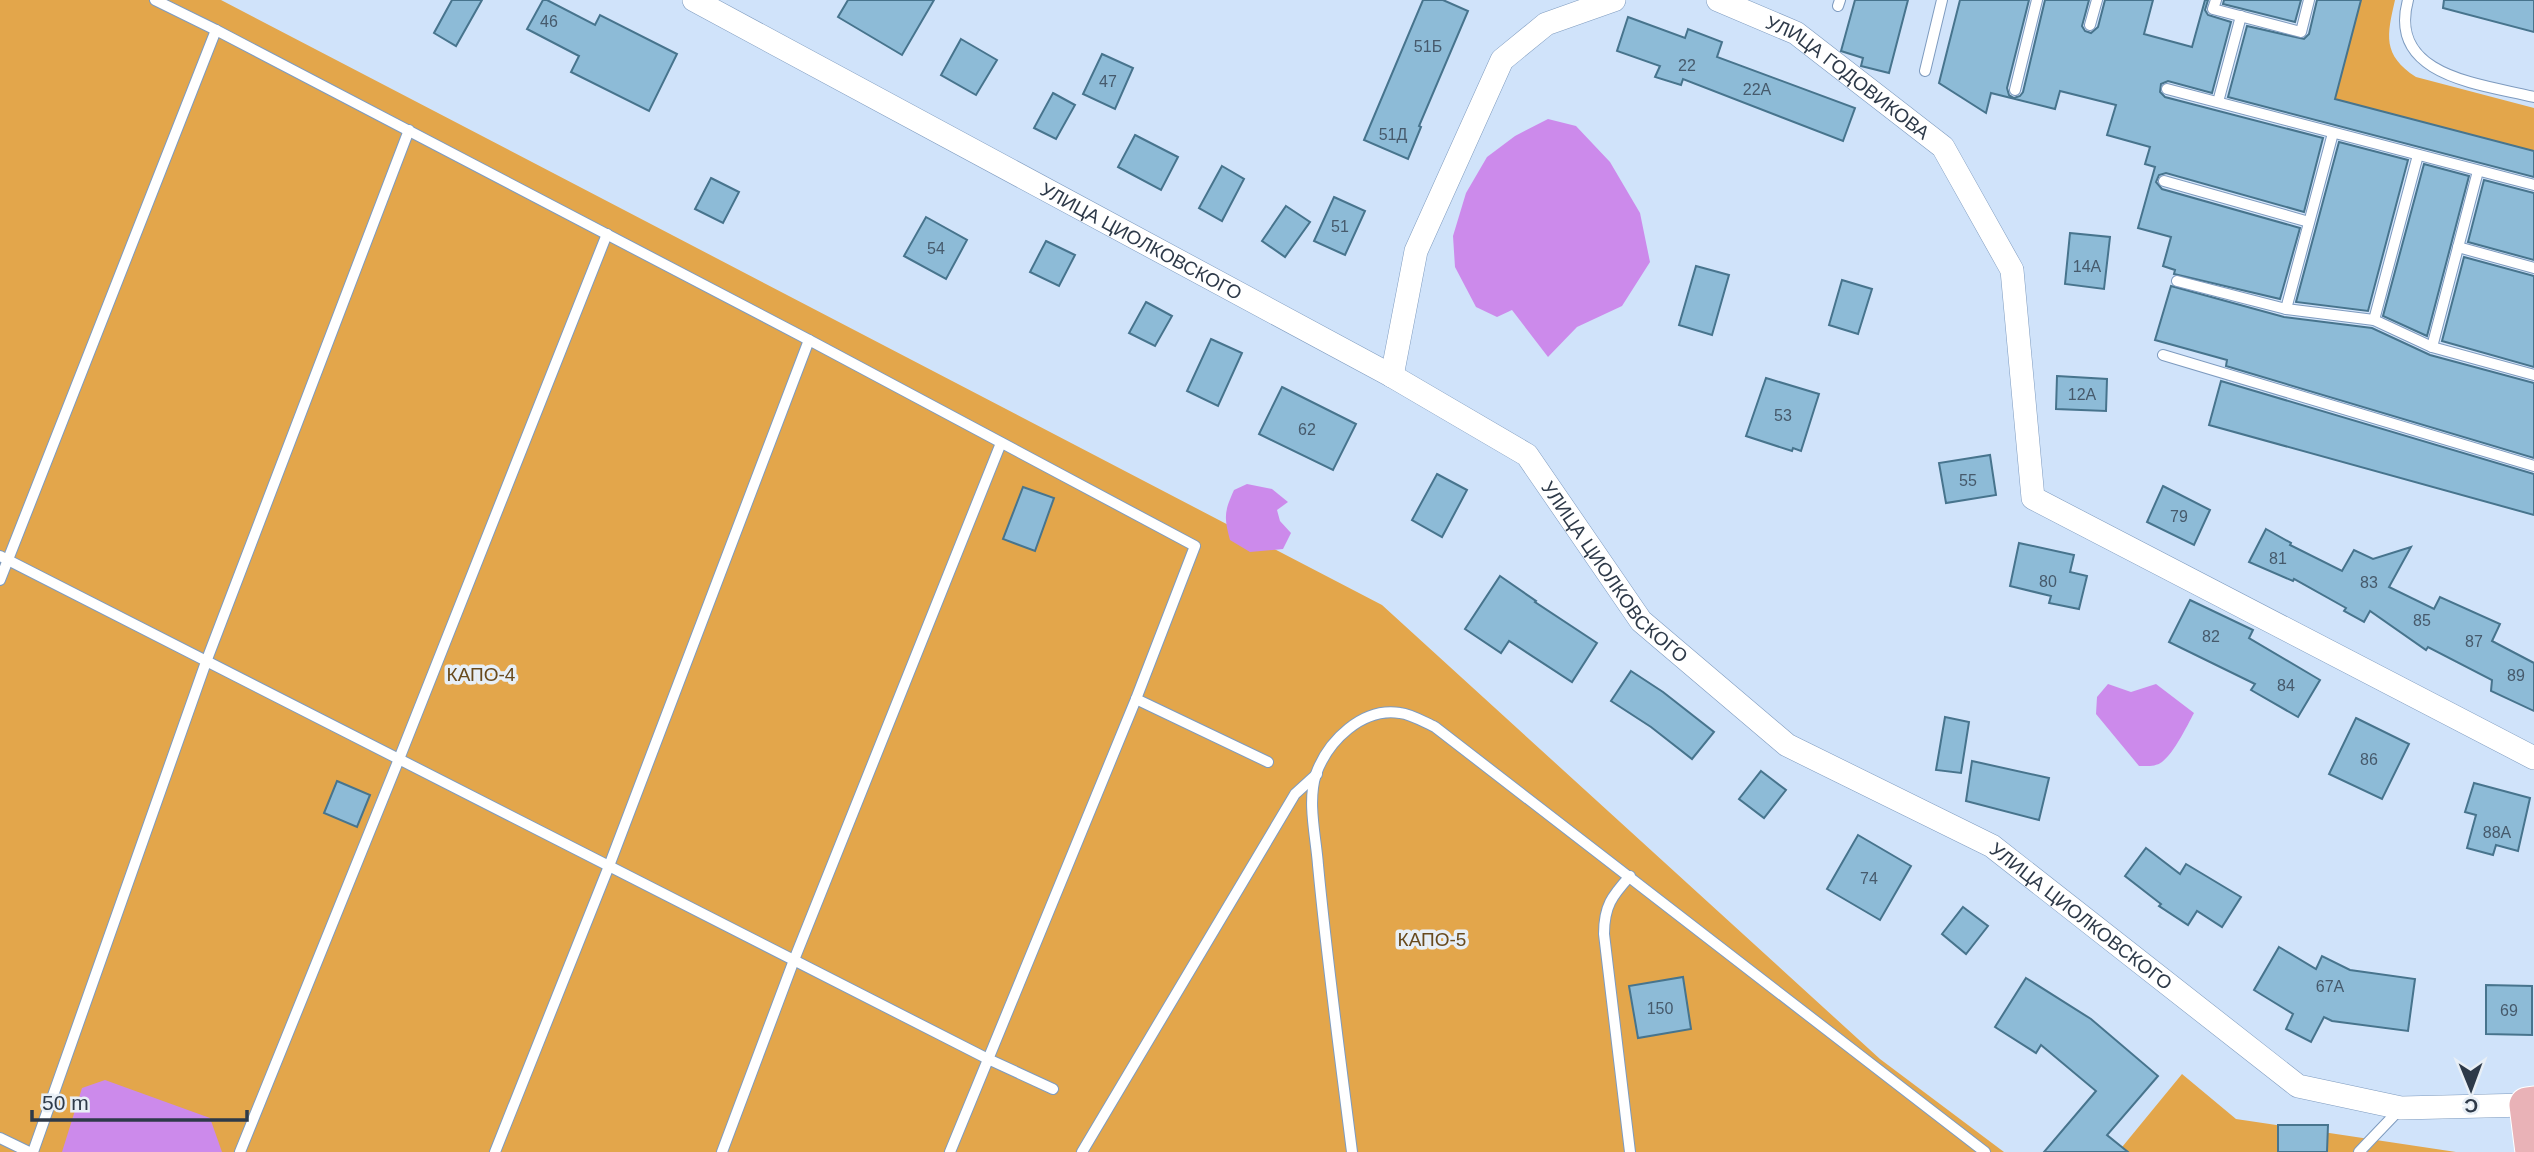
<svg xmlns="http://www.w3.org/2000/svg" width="2534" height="1152" font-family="Helvetica,sans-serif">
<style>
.green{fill:#e3a64b}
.water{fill:#cc8aeb}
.building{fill:#8dbbd7;stroke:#47748d;stroke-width:2}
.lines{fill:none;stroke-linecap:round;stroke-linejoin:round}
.lane-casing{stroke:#7e9bbf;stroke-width:12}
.street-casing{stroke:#7e9bbf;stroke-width:24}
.primary-casing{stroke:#fff;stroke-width:37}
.lane{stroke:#fff;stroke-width:10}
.street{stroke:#fff;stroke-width:23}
.primary{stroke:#e9b2b7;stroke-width:35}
.labels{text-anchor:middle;stroke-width:7;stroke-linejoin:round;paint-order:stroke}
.number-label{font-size:16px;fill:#465a6c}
.street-label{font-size:19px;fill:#2e3a49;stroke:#e8eff6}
.park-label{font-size:19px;fill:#684a1d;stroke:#e8eff6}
</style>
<rect width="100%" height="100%" fill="#d0e3fa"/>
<g class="green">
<path d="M0,0H221L1382,605L1880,1059L2004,1152H0Z"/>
<path d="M2361,0H2395C2387,35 2382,55 2416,77L2534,108V151L2335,99Z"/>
<path d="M2182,1074L2236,1119L2456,1152H2118Z"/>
</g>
<g class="water">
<path d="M1548,119L1576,126L1610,162L1640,213L1650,262L1622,306L1577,327L1548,357L1512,310L1497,317L1476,307L1455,267L1453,236L1466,193L1487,157L1515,136Z"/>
<path d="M1247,484L1272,489L1288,502L1277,510L1280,521L1291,533L1283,549L1250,552L1230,540C1224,517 1224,512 1234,490Z"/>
<path d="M2108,684L2131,692L2156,684L2194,713C2187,726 2174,753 2162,762C2155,767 2147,766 2139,766L2096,714L2097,697Z"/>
<path d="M105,1080L210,1118L222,1152H62L82,1088Z"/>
</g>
<g class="building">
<path d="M452,0H482L456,46L434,33Z"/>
<path d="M543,0H547L595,25L600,15L677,54L649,111L571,72L579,56L527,29Z"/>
<path d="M848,0H934L902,55L838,17Z"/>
<path d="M1423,0H1443L1468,11L1419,126L1421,127L1408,159L1364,140Z"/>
<path d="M1855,0H1908L1889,73L1861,66L1863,58L1841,51Z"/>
<path d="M1960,0H2029L2007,88L2009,95L2014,98L2020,96L2023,92L2045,0H2089L2082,26L2085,31L2091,33L2098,27L2105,0H2153L2144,34L2192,47L2205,0H2208L2205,10L2208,15L2231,22L2212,93L2168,81L2161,84L2160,92L2165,97L2323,138L2304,212L2166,173L2159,175L2156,182L2162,189L2300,228L2280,299L2174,274L2175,270L2163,266L2171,237L2138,228L2155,167L2145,164L2150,147L2107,135L2116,105L2060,91L2055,109L1991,93L1986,113L1939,83Z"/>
<path d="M2224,0H2301L2295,22L2223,4Z"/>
<path d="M2317,0H2361L2335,99L2534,151V177L2228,97L2247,26L2304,39L2309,34Z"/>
<path d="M2444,0H2534V32L2443,8Z"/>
<path d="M1628,17L1685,38L1688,29L1722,42L1717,57L1855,108L1843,141L1683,79L1681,85L1655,77L1660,66L1617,51Z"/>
<path d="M961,39L997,60L976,95L941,75Z"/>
<path d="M1102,54L1133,68L1115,109L1083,94Z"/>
<path d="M1053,93L1075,105L1056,139L1034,128Z"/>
<path d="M1135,135L1178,157L1161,190L1118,167Z"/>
<path d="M2339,142L2408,160L2368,311L2296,302Z"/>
<path d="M2424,164L2469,176L2427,336L2383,316Z"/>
<path d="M1222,166L1244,179L1222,221L1199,208Z"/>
<path d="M711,178L739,192L723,223L695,209Z"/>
<path d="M2484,180L2534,193V260L2468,242Z"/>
<path d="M1334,197L1365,211L1345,255L1314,241Z"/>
<path d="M1286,206L1310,222L1285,257L1262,241Z"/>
<path d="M926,217L967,240L946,279L904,256Z"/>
<path d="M2070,233L2110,237L2104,289L2065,284Z"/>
<path d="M1046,241L1075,255L1059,286L1030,272Z"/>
<path d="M2464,257L2534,276V367L2442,341Z"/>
<path d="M1696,266L1729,275L1712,335L1679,325Z"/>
<path d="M1842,280L1872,289L1858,334L1829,325Z"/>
<path d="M2171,286L2284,317L2372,328L2430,355L2534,383V458L2226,366L2227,360L2155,340Z"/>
<path d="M1146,302L1172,316L1155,346L1129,333Z"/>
<path d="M1211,339L1242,353L1218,406L1187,391Z"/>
<path d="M2057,376L2107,379L2106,411L2056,409Z"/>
<path d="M1766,378L1819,394L1801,451L1793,448L1792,451L1746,436Z"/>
<path d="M2221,381L2534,474V515L2209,425Z"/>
<path d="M1282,387L1356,424L1333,470L1259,434Z"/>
<path d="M1990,455L1996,495L1946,503L1939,463Z"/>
<path d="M1437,474L1467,490L1442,537L1412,520Z"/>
<path d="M2163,486L2210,510L2194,545L2147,522Z"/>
<path d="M1023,487L1054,498L1035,551L1003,539Z"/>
<path d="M2266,529L2291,543L2290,545L2342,571L2354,550L2373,559L2411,547L2389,587L2434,609L2440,597L2500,624L2492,641L2534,663V711L2491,691L2492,680L2428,647L2426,650L2370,611L2364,622L2344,611L2346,608L2294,579L2293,581L2249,562Z"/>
<path d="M2019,543L2074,555L2070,572L2087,576L2079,609L2049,603L2051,596L2010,586Z"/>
<path d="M1500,576L1536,601L1535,602L1597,643L1572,682L1509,641L1501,653L1465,629Z"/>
<path d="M2190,600L2253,630L2249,638L2320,680L2298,717L2251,690L2255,684L2169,642Z"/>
<path d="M1631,671L1663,692L1714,732L1692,759L1651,727L1611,701Z"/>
<path d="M1945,717L1969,722L1961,773L1936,770Z"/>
<path d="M2356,718L2409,744L2382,799L2329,774Z"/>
<path d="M1972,761L2049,778L2039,820L1966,801Z"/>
<path d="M1761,771L1786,790L1764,818L1739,799Z"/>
<path d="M337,781L370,795L357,827L324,813Z"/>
<path d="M2474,783L2530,798L2518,851L2496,845L2493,855L2467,848L2476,815L2465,812Z"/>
<path d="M1858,835L1911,866L1880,920L1827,889Z"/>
<path d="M2146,848L2180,874L2186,864L2241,897L2222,927L2197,911L2188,925L2159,906L2161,904L2125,876Z"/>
<path d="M1963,907L1988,926L1966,954L1942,934Z"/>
<path d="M2279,947L2316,969L2322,956L2350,970L2415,979L2408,1031L2332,1021L2324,1017L2311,1042L2286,1029L2293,1014L2254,990Z"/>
<path d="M1683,977L1691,1029L1638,1038L1629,986Z"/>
<path d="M2026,978L2091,1019L2158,1076L2107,1135L2128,1152H2044L2096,1091L2041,1045L2036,1053L1995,1027Z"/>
<path d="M2486,985L2532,986V1035L2486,1034Z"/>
<path d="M2278,1125H2328L2327,1152H2278Z"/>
</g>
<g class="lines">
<defs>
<g id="lane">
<path d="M155,0L216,30L809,340L1195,546L1136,699L950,1152"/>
<path d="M2216,0L2213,9L2301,32L2309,0"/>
<path d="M2408,0C2387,77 2482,84 2534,97"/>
<path d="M1838,6L1840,0"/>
<path d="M2090,25L2097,0"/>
<path d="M1925,71L1942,0"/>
<path d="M2167,89L2534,185"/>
<path d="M2015,90L2037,0"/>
<path d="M2218,102L2241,16"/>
<path d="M2164,181L2309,222"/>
<path d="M2458,247L2534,268"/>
<path d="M2177,281L2286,309L2374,320L2432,347L2534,375"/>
<path d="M2286,309L2333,133"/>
<path d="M2374,320L2418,155"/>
<path d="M2432,347L2478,171"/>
<path d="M2163,355L2534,466"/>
<path d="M0,556L988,1059L1053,1089"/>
<path d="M0,580L216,30"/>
<path d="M1136,699L1268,762"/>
<path d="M1630,876C1612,896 1604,906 1604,934L1630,1152"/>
<path d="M0,1138L29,1152"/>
<path d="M33,1152L206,662L409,130"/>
<path d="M240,1152L399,759L607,234"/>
<path d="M495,1152L609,866L809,340"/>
<path d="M722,1152L794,960L1001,443"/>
<path d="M1082,1152L1295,794L1317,774"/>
<path d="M1352,1152C1340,1056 1327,961 1318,865C1316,837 1307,802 1316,774C1328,741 1362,707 1400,713C1411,714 1424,722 1435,727L1985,1152"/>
<path d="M2359,1152L2401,1108"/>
</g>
<g id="street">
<path id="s1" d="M694,0L1392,376L1527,455L1641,621L1787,745L1992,846L2298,1086L2401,1108L2527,1105"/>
<path id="s2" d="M1718,0L1796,33L1943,147L2012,270L2033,498L2534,758"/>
<path d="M1392,376L1416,251L1502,60L1546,24L1614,0"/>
</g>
<path id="primary" d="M2533,1152L2527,1105L2534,1104"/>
</defs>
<use href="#lane" class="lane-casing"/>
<use href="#street" class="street-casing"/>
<use href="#primary" class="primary-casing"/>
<use href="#lane" class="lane"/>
<use href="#street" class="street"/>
<use href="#primary" class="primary"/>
</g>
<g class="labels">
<g class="number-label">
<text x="549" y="27">46</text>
<text x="1428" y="52">51Б</text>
<text x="1687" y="71">22</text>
<text x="1108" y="87">47</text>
<text x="1757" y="95">22А</text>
<text x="1393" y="140">51Д</text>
<text x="1340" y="232">51</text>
<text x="936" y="254">54</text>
<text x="2087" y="272">14А</text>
<text x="2082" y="400">12А</text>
<text x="1783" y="421">53</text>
<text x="1307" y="435">62</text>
<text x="1968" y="486">55</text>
<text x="2179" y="522">79</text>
<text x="2278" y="564">81</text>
<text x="2048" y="587">80</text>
<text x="2369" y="588">83</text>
<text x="2422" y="626">85</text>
<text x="2211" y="642">82</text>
<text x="2474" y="647">87</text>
<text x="2516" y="681">89</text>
<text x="2286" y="691">84</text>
<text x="2369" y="765">86</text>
<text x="2497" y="838">88А</text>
<text x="1869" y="884">74</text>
<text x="2330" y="992">67А</text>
<text x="1660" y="1014">150</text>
<text x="2509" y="1016">69</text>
</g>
<g class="street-label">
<text dy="7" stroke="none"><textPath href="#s2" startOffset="152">УЛИЦА ГОДОВИКОВА</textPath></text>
<text dy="7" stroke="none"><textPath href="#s1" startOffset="508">УЛИЦА ЦИОЛКОВСКОГО</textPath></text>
<text dy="7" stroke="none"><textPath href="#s1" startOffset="1096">УЛИЦА ЦИОЛКОВСКОГО</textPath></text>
<text dy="7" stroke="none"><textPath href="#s1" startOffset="1684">УЛИЦА ЦИОЛКОВСКОГО</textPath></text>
</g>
<g class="park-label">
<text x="481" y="681">КАПО-4</text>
<text x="1432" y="946">КАПО-5</text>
</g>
</g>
<g transform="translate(2471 1089) rotate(179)" stroke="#e8eff6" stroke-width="5" paint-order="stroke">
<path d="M0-5L12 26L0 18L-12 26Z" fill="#2e3a49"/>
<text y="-10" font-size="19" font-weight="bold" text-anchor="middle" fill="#2e3a49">С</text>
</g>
<path d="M32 1110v10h215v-10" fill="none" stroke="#2e3a49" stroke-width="3.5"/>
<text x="42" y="1110" font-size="21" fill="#2e3a49" stroke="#e8eff6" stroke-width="5" paint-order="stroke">50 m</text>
</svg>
